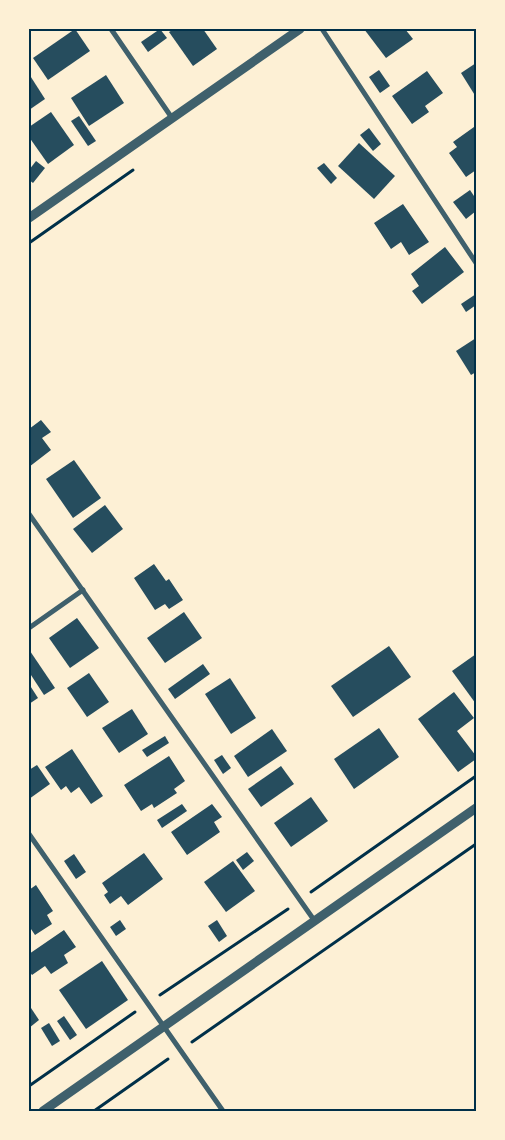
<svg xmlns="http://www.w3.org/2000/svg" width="505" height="1140" font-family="'Times New Roman',serif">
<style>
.building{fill:#264d5e}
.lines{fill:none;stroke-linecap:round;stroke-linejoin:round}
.path{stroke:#003049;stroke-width:3}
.minor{stroke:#3f606c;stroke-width:5}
.tertiary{stroke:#3f606c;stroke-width:9}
.neatline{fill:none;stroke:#003049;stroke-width:2}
</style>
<rect width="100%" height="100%" fill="#fdf0d5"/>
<g class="building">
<path d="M75,29L90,51L48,80L33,58Z"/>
<path d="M160,29L167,38L148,52L141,42Z"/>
<path d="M174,29H203L217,49L193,66L169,32Z"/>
<path d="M364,29H405L413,39L386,58Z"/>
<path d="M476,63V97L461,73Z"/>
<path d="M379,70L390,86L380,93L369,77Z"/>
<path d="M427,71L443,93L425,106L429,112L412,124L392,96Z"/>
<path d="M29,74L45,99L29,110Z"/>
<path d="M106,75L124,103L89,126L71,98Z"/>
<path d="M51,112L74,145L48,164L29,137V127Z"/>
<path d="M79,116L96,141L88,146L71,121Z"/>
<path d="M474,127L476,129V170L466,177L449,153L457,147L453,142Z"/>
<path d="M369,128L381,144L373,151L360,135Z"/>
<path d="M359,143L395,176L374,199L338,166Z"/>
<path d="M36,161L45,168L33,183L29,180V170Z"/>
<path d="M324,163L337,178L331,184L317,168Z"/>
<path d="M470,190L476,199V211L466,219L453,202Z"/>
<path d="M403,204L429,242L409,255L401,242L391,249L374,223Z"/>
<path d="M445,247L464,272L422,304L412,291L419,286L411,274Z"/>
<path d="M476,294V305L466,312L461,304Z"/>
<path d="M476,338V372L471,375L456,351Z"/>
<path d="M41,420L51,432L42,438L51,450L29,467V429Z"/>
<path d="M74,460L101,498L73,518L46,479Z"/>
<path d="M105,505L123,529L92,553L73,529Z"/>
<path d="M154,564L166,581L169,579L183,600L169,609L165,604L155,610L134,578Z"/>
<path d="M184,612L202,638L165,663L147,638Z"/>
<path d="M77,618L99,648L70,668L49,638Z"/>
<path d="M389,646L411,677L353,717L331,686Z"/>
<path d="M30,651L55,688L44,695L29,672Z"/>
<path d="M476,654V704L452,671Z"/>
<path d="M203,664L210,674L175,699L168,689Z"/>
<path d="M89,673L109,702L87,717L67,688Z"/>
<path d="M230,678L256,718L231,734L205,694Z"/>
<path d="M29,684L38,698L29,704Z"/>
<path d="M454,692L474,718L457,731L476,756V759L458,772L418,719Z"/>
<path d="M132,709L148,734L119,753L102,728Z"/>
<path d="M379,728L399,757L354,789L334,759Z"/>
<path d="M272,729L287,751L248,777L234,756Z"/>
<path d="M165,736L169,743L147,757L142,750Z"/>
<path d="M72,749L103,796L91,804L79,787L71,793L66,786L61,790L45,767Z"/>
<path d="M222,755L231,768L223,774L214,760Z"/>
<path d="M169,756L185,781L174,789L177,793L154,808L152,804L141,811L124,785Z"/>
<path d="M37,765L50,784L29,799V770Z"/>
<path d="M281,766L294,784L261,807L248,789Z"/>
<path d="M311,797L328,821L291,847L274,823Z"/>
<path d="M182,804L187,811L162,828L157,820Z"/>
<path d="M212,804L222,817L214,822L220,832L187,855L171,832Z"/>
<path d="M247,852L254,861L243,870L236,860Z"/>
<path d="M144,853L163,879L128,905L121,896L110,904L104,895L108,892L102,883Z"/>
<path d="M74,854L86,872L76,879L64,861Z"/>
<path d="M233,861L255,891L226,912L204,882Z"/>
<path d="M36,885L53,911L47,915L52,924L35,935L29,926V890Z"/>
<path d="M120,920L126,929L116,936L110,927Z"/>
<path d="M217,920L227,936L219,942L208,926Z"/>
<path d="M64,930L76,947L64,955L68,963L51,974L45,966L32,975L29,971V954Z"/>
<path d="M102,961L128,1000L86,1029L59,990Z"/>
<path d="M29,1005L39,1020L29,1028Z"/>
<path d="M64,1016L77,1035L70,1040L57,1021Z"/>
<path d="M49,1023L60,1041L52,1046L41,1028Z"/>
</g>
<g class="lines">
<g class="path">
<path d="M29,243L133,170"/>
<path d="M311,892L476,776"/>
<path d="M160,995L288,909"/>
<path d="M192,1042L476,844"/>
<path d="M29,1086L135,1012"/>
<path d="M94,1111L168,1059"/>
</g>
<g class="minor">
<path d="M111,29L172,118"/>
<path d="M322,29L476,263"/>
<path d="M29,514L314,920"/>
<path d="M29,628L83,590"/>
<path d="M29,834L223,1111"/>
</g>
<g class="tertiary">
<path d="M29,218L300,29"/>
<path d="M43,1111L476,808"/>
</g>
</g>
<rect width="505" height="1140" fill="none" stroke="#fdf0d5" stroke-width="60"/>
<rect x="30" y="30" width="445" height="1080" class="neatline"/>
</svg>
